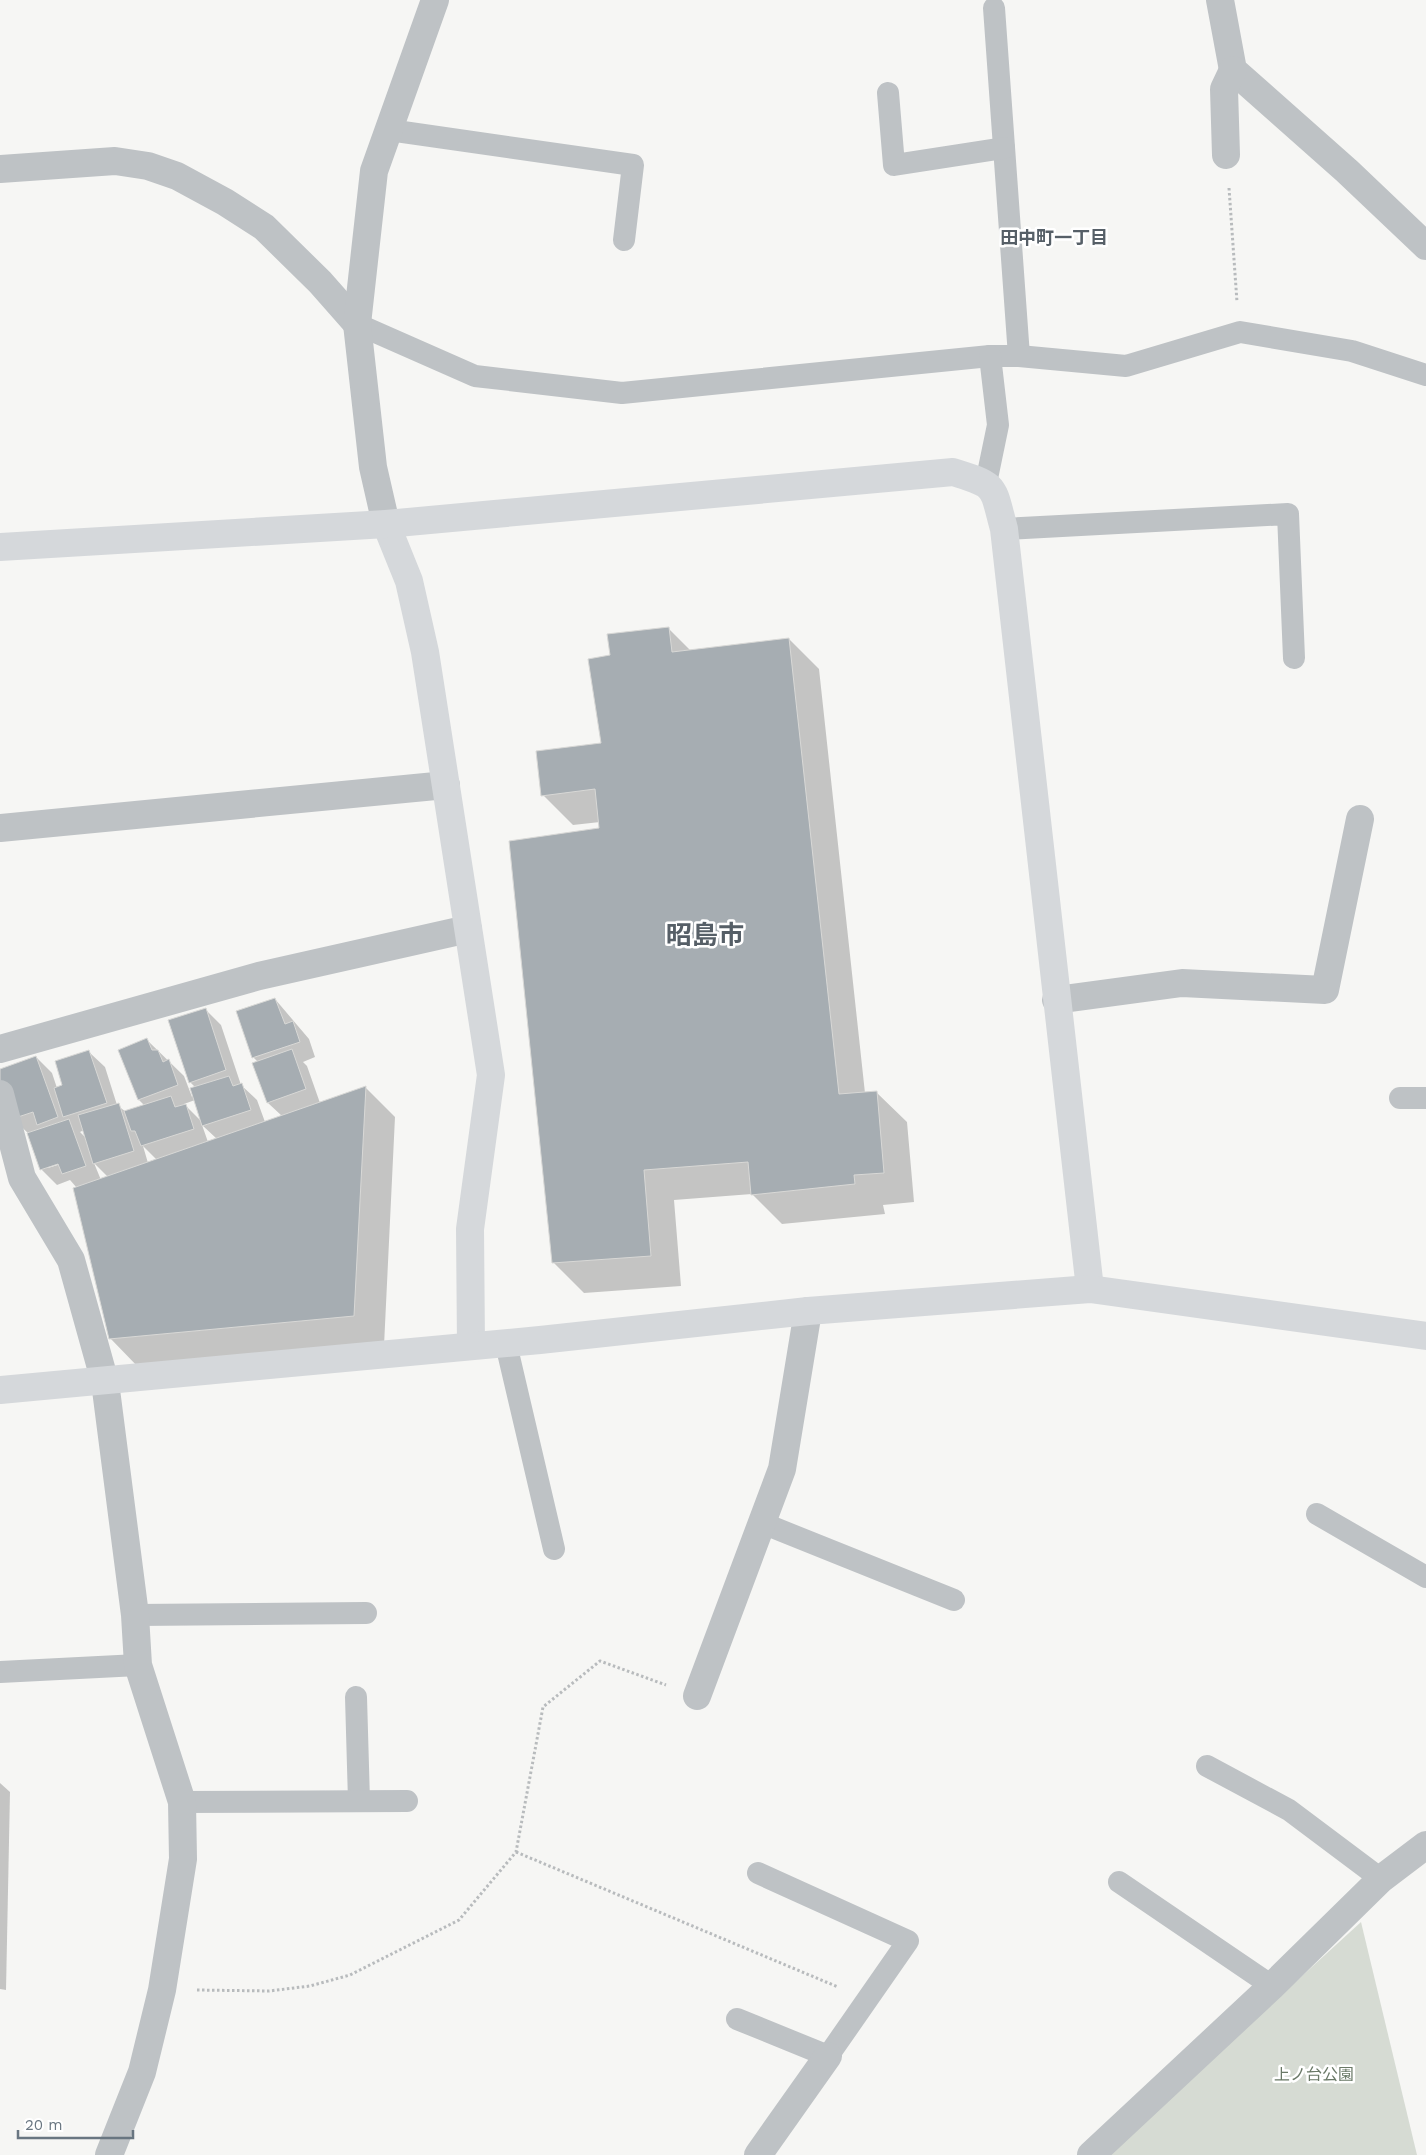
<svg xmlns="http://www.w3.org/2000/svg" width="1426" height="2155" font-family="'Work Sans','Noto Sans JP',sans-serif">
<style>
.green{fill:#d6dbd3}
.shadow{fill:#0003;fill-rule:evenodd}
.building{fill:#a6adb2;stroke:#d8d8d6}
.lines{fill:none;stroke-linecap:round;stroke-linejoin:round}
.path{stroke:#b8bbbd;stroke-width:3;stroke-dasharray:2.5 2.5;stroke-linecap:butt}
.lane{stroke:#bec2c5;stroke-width:22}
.street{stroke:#bec2c5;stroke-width:28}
.secondary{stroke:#d5d8db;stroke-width:28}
.labels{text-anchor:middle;stroke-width:5;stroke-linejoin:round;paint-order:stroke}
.park-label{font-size:16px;fill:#6a7967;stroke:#fff}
.neighbourhood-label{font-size:18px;font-weight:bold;fill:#565f67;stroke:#fff}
.town-label{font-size:26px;font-weight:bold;fill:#565f67;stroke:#fff}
</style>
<rect width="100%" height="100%" fill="#f6f6f4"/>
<path class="green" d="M1361,1922L1417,2155H1106Z"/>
<g class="shadow">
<path d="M668,628L691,651L789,639L819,669L865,1093L876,1092L907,1122L914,1202L883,1205L885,1214L782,1224L752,1194L674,1200L681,1286L584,1293L554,1263L601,830L600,822L573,825L543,795L602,744L612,656Z"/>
<path d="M275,999L309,1039L315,1057L303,1062L307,1066L320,1103L365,1087L395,1117L384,1346L140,1369L110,1338L77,1188L70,1180L57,1185L41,1169L29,1134L13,1119L0,1070L36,1057L52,1073L57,1088L64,1086L89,1052L105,1067L117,1105L126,1112L145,1106L139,1100L147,1040L184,1076L192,1097L196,1088L190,1082L205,1009L221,1025L241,1085L257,1100L265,1122L282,1116L268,1103L258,1062L253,1057ZM195,1100L202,1122L184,1104ZM202,1125L217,1139L208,1142ZM84,1130L86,1138L80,1132ZM143,1146L157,1160L148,1163ZM64,1163L48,1168V1166ZM94,1163L108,1177L101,1180Z"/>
<path d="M0,1783L10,1792L6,1990L0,1989Z"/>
</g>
<g class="building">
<path d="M669,627L672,652L789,638L839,1094L877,1091L884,1173L854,1175L855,1184L751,1195L748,1162L644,1170L651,1256L552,1263L509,841L599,828L595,789L541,796L536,751L601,743L588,659L610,655L607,634Z"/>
<path d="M275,998L285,1024L293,1021L300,1042L252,1058L236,1011Z"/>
<path d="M206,1008L226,1070L189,1083L168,1020Z"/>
<path d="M147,1038L152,1050H158L163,1062L169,1059L178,1085L138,1100L118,1050Z"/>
<path d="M292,1049L306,1089L267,1103L252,1063Z"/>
<path d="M89,1050L107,1103L63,1117L54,1088L62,1085L55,1061Z"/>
<path d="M36,1056L58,1117L37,1125L33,1112L12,1119L0,1086V1069Z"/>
<path d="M229,1076L233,1086L242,1083L251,1110L202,1126L190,1088Z"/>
<path d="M366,1086L354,1316L109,1339L73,1188Z"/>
<path d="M171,1096L175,1107L186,1104L194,1129L141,1146L135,1131H131L124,1111Z"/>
<path d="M119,1103L134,1151L93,1164L78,1115Z"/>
<path d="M69,1119L86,1166L62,1174L58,1164L40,1170L27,1133Z"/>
</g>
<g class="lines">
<g class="path">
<path d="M1229,188L1237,302"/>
<path d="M516,1852L838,1987"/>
<path d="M197,1990L269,1991L310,1986L350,1975L459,1920L516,1852L543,1707L600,1661L666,1685"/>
</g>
<g class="lane">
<path d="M994,8L1019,356"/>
<path d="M888,93L894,165L1004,148"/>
<path d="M389,130L633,165L624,240"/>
<path d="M357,324L475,376L622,393L990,356H1019L1126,366L1240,332L1352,351L1426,375"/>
<path d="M986,483L998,425L990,356"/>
<path d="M1004,529L1288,514L1294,658"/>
<path d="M1400,1098H1426"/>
<path d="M506,1344L554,1549"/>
<path d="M1317,1514L1426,1577"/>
<path d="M762,1523L954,1600"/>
<path d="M135,1615L366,1613"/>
<path d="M0,1672L138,1665"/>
<path d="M356,1697L359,1801"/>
<path d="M1207,1766L1289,1810L1381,1879"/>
<path d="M182,1802L407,1801"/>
<path d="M1119,1882L1272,1986"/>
<path d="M737,2019L828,2056L908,1941L758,1873"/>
</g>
<g class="street">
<path d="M1220,0L1233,70L1347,171L1426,246"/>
<path d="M1226,155L1224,89L1233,70"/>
<path d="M0,169L115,161L148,166L177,176L225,202L264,227L320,282L357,324"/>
<path d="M386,524L373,467L357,324L374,171L435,0"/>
<path d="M0,828L446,785"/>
<path d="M1056,1000L1182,983L1325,990L1360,819"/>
<path d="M0,1049L259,976L468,929"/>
<path d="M0,1094L22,1178L71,1260L105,1382L135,1615L138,1665L182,1802L183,1859L162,1990L142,2072L109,2155"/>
<path d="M697,1696L782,1469L808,1311"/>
<path d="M758,2155L828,2056"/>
<path d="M1091,2155L1272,1986L1381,1879L1426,1845"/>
</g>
<g class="secondary">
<path d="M386,524L409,581L425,652L491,1075L470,1229L471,1346"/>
<path d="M0,547L386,524L953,472C998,486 992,485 1004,529L1090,1289"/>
<path d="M0,1390L540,1340L808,1311L1090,1289L1426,1336"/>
</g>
</g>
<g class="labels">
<g class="park-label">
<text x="1314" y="2080">上ノ台公園</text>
</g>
<g class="neighbourhood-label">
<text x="1054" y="244">田中町一丁目</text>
</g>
<g class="town-label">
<text x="705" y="944">昭島市</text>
</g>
</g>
<path d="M18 2130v8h115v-8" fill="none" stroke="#697681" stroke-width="2.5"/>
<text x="25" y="2130" font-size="15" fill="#697681" stroke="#ffffff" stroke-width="4" paint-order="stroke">20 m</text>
</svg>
